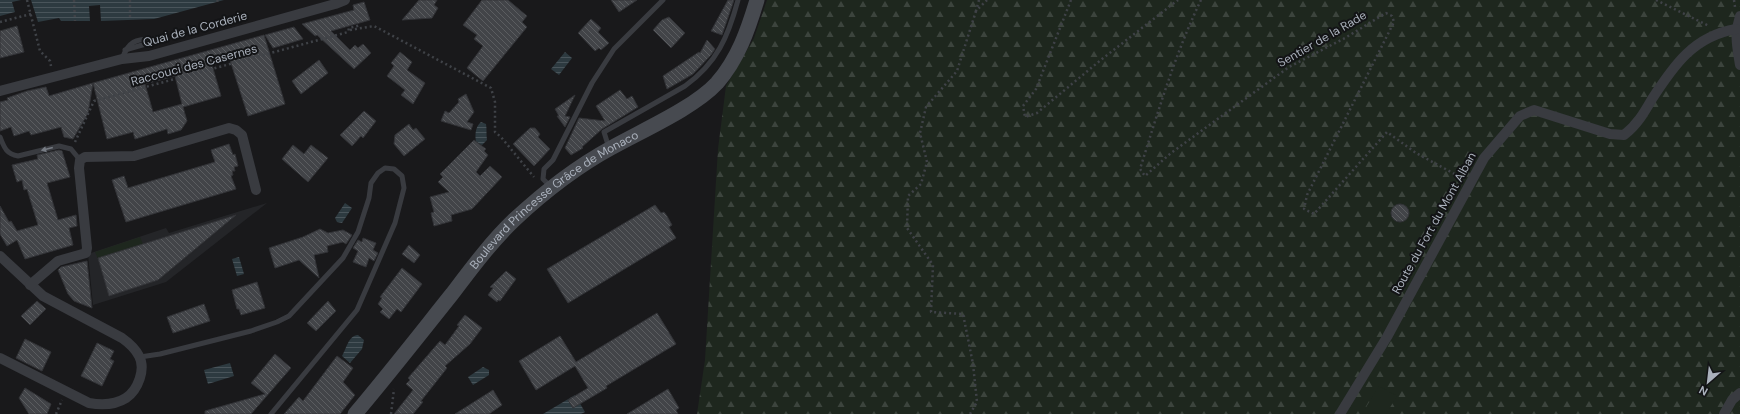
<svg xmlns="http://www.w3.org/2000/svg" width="1740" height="414" font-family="'DM Sans',sans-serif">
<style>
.built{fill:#242528}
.forest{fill:url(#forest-firs)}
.green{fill:#1e271e}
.water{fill:url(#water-rules)}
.building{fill:url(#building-back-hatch);stroke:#323337;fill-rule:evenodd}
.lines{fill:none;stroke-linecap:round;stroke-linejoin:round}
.path{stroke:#3f4247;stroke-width:2.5;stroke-dasharray:2 3;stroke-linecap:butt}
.service{stroke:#393b40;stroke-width:5}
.minor{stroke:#393b40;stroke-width:10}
.secondary{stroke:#474a50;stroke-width:15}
.oneway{fill:#777c84}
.labels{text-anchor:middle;stroke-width:4;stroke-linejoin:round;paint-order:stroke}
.street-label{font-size:12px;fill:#aab1bc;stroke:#131416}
</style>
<defs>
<pattern id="forest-firs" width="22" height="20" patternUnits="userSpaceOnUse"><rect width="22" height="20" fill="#1e271e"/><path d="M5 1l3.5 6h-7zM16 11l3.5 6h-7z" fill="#3c443d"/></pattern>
<pattern id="water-rules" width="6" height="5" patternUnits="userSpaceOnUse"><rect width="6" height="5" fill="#2d3a40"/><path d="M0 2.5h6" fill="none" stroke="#49545a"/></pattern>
<pattern id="building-back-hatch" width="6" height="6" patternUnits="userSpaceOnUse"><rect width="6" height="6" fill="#424448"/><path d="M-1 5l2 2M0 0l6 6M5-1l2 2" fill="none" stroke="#5b5d60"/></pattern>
</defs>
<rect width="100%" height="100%" fill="#19191b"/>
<path class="built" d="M267,203L166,282L93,305L88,254L166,228L169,233Z"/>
<path class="forest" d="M767,0H1740V414H697L705,360L718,149L726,86L754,38Z"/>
<g class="green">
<path d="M140,237L143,244L98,259L95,252Z"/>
<path d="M1379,386L1397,396L1386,414H1362Z"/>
</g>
<g class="water">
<path d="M0,0H21L12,2L15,12L0,16Z"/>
<path d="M31,0H224L154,19L101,21L100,5L89,6L90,21H61L59,18L38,22Z"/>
<path d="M565,52L572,58L559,75L551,69Z"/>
<path d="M481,122L486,124C487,129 486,134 487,140L482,145L476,142C475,135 475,127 481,122Z"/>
<path d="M345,203L352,208L342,223L337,222L335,218Z"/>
<path d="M239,257L244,274L237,276L232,259Z"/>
<path d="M358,335L364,340L362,349L350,363L342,356C347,348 348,336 358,335Z"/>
<path d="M230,363L234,376L208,384L204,370Z"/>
<path d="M483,367L489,370V375L473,385L468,377Z"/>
<path d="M575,395L585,412L581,414H543Z"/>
</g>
<g class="building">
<path d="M419,0H437L434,5L438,8L432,18L402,20Z"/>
<path d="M482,0H508L527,16L522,22L527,27L483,81L467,68L483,46L474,39L477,35L463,25Z"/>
<path d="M611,0H637L619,12Z"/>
<path d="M728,0H734L722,35L711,31Z"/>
<path d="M364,2L370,20L331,31L350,50L355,45L358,48L363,44L371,53L354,69L317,35L315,36L302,24L354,10L353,5Z"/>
<path d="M669,17L685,33L671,48L653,30L662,20Z"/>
<path d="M591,19L601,28L598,32L609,43L601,50L599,48L595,51L578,33Z"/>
<path d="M17,26L24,52L0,58V31Z"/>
<path d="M294,27L303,39L273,48L265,35Z"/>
<path d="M264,35L285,104L248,116L230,60L212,65L221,96L183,107L187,121L181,130L168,134L167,129L135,139L133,132L107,139L93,83ZM175,76L182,104L153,112L145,84Z"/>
<path d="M707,40L715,49L711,55L693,74L667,89L663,76L699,52L700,53Z"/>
<path d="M400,52L412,62L407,70L425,83L413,104L401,95L405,90L387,76L394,66L391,63Z"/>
<path d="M319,60L328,73L301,94L292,81Z"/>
<path d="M93,83L88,113L73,139L64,137L61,127L31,135L29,131L14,136L11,127L0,131V102L8,100L7,98L27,91L46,87L49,96Z"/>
<path d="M620,90L627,99L632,96L638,107L602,129L582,147L583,148L571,155L565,148L579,118L605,121L596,106Z"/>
<path d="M466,94L474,112L467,122L473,124L471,130L441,121L445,111L449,113L459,102L458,99Z"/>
<path d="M575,95L565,116L570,117L565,127L557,116H559L555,109Z"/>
<path d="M364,111L376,121L363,138L361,136L352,146L340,135Z"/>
<path d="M409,124L413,130L416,128L425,139L404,156L394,144L395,135Z"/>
<path d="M530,128H535L540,134L538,137L550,149L534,166L513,144Z"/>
<path d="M474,140L486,149L484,151L488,155L476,172L480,176L490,166L502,177L472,209L451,215L452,221L434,226L431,213L434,212L430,197L449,192L438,182L443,177L440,174Z"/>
<path d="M229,144L233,155L235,154L238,166L234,167L235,171H232L233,175L231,176L236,189L126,222L112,180L124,176L128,188L215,162L211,150Z"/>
<path d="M293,145L304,154L311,145L328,158L308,182L282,159Z"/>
<path d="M59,150L62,151L70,177L47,183L58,220L76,215L77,226L69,228L73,245L25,259L17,240L7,246L0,234V206L9,222L11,221L17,231L38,225L27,189L24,190L22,180L17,182L12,165L38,159L37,155Z"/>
<circle cx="1400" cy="213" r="9"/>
<path d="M655,205L661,213L664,212L667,216L672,225L669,227L676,238L568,303L547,269Z"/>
<path d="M236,215L158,280L109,296L98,258Z"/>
<path d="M320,229L328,233L343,230L352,235L346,244L343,242L327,246L328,252L314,255L319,278L299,260L275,268L269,248L303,237Z"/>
<path d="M363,238L376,243L373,250L378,253L374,261L369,258L366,267L353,262L358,251L353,248L358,240L362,242Z"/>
<path d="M409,245L420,255L414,263L402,254Z"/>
<path d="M87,261L92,308L74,301L68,294L58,270L61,267Z"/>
<path d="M402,268L422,284L401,312L397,309L389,319L380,312L383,309L378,304L382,298L380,297Z"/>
<path d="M506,271L516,279L500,301L498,300L497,302L488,295L493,288L490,287Z"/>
<path d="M257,282L265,308L241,315L239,309H237L232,290Z"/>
<path d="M37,301L46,309L30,325L21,316Z"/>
<path d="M328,301L336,311L316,331L307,323Z"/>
<path d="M204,304L210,321L173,333L167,317Z"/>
<path d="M657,313L676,344L606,386L607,388L573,408L568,400L588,388L575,366L536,390L519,361L560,336L576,362Z"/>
<path d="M465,315L482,328L470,344L445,366L447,368L421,401L423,402L413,414H394L413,390L406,384L410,380L408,378L440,341L445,345L459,326L457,325Z"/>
<path d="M25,339L51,352L42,371L16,358Z"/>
<path d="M97,343L114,351L110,359L114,361L102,386L81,376Z"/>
<path d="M275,354L291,368L251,414H205V411L265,394L251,383Z"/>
<path d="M337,356L353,368L343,382L355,395L340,414H284L299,397L303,401Z"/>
<path d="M25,388L51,404L47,414H29L19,398Z"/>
<path d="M668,389L679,408L676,410L678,414H627Z"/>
<path d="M493,390L502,405L489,414H455Z"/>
</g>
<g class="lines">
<g class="path">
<path d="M27,0L40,51L50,61L51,66"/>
<path d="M74,0L75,21"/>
<path d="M130,0V20"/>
<path d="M217,0L218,2"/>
<path d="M979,0L976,11L987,0"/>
<path d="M1071,0L1036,89L1023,106L1025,117L1037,113L1102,59L1178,0"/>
<path d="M1201,0C1175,54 1158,112 1140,169L1145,176L1171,153L1289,67L1345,38L1386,13L1392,16L1394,22L1307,195L1304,209L1314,214L1387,132L1416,153L1462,178"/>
<path d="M1656,0L1709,26"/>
<path d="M1734,0L1735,7"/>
<path d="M0,22L31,14"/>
<path d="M350,30L374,26L491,88L495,102V132L501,137L534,177"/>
<path d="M75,142L94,101L348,32L349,28L361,25"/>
<path d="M56,414L62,400"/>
<path d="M391,414L394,389"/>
<path d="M970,414L977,402L973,364L963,314L931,312L933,265L907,228L908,196L921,184L927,162L920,133L926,107L957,71L976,11"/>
</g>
<g class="service">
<path d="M125,50L149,43L154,39"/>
<path d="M122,59C128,42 136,38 154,39"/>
<path d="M0,137C4,147 6,154 18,156L59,146L71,149L80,160"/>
<path d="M609,148L604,132L685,86C717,63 728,37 738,0"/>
<path d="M550,186L543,179L544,169L553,160L592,83L614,49L663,0"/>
<path d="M140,357L160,354L251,331L277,322L289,316L343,258L358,232L369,198L371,183L378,173L385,168L394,169L402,176L404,188L395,223L357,310L271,414"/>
</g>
<g class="minor">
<path d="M1740,16C1734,34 1737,46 1740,65"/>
<path d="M0,91L122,59L149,56L335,4L345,0"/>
<path d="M0,256L43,296L122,338C129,343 135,348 139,356C146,369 138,390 126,398C115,405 100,405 89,403L0,358"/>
<path d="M30,285L58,261L86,253L87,248L79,168L80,160L85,157L134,156L229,128L236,130L242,135L256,190"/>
<path d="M1340,414L1387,337L1484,158L1520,116L1534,110L1610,134L1624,135C1637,125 1644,113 1652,99C1674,65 1694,36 1736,29"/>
<path d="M1724,414L1732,400L1740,393"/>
</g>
<path class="secondary" id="s1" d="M355,414C388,375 420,334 452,294C471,269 491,242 514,220C543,193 576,167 611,148C641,131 694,108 717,83C738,59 748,30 757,0"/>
</g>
<defs><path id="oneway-solid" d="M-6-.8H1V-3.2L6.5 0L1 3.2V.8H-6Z"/></defs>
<use class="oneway" href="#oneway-solid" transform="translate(47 149) rotate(166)"/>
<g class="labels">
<g class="street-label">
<text transform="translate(195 29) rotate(-15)" y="4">Quai de la Corderie</text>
<text transform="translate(1322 39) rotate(-30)" y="4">Sentier de la Rade</text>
<text transform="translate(194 65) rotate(-15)" y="4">Raccouci des Casernes</text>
<text dy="4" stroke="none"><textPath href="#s1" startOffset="295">Boulevard Princesse Grâce de Monaco</textPath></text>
<text transform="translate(1434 223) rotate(-61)" y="4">Route du Fort du Mont Alban</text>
</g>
</g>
<g transform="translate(1708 382) rotate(208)" stroke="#131416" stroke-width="3" paint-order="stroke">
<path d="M0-3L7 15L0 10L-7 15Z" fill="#aab1bc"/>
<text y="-6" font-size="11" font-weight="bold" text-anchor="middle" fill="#aab1bc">N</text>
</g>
</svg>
